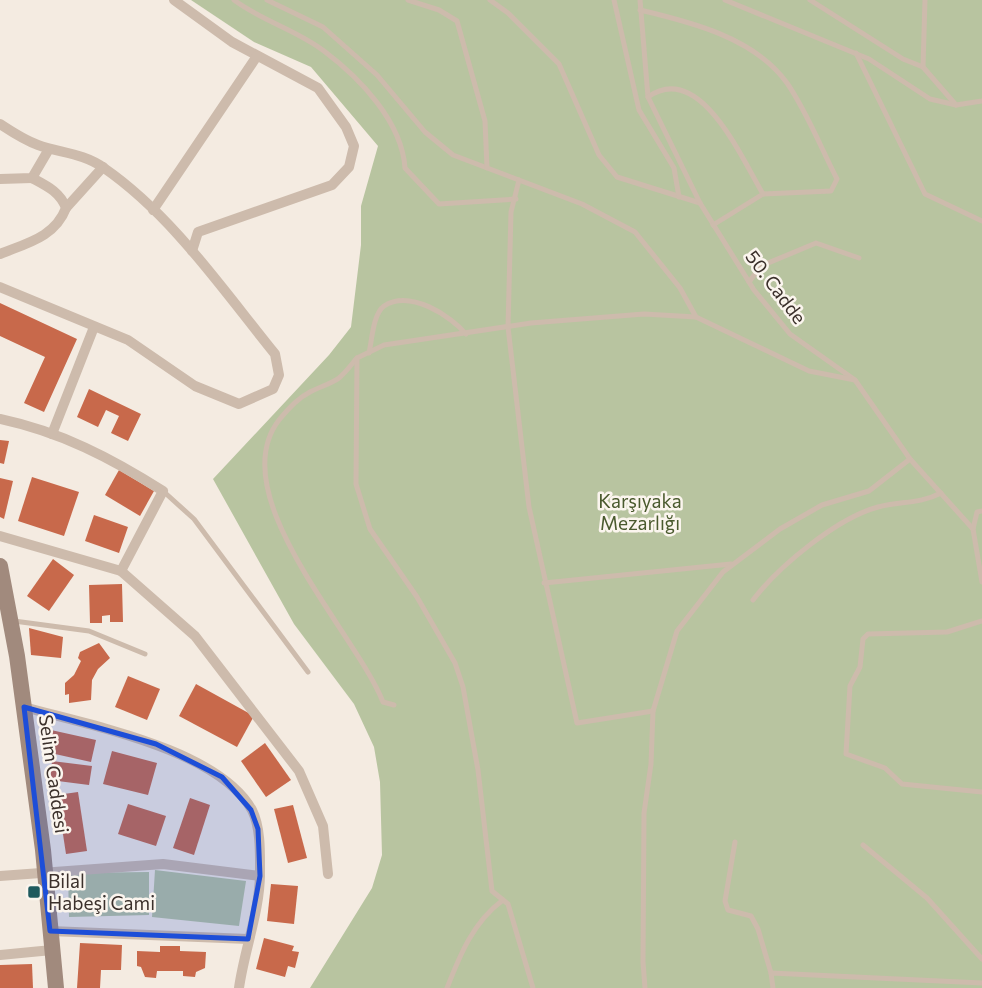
<svg xmlns="http://www.w3.org/2000/svg" width="982" height="988" font-family="Commissioner,sans-serif">
<style>
.green{fill:#b8c4a0}
.building{fill:#c8694b}
.lines{fill:none;stroke-linecap:round;stroke-linejoin:round}
.lane{stroke:#cdbbac;stroke-width:5}
.street{stroke:#cdbbac;stroke-width:10}
.secondary{stroke:#a18a7d;stroke-width:16}
.marked{fill:#1d4ed8;fill-opacity:0.2;stroke:#1d4ed8;stroke-width:5;stroke-linejoin:round}
.poi-dot{fill:#1f5a5e;stroke:#fbf5ee;stroke-width:2.5}
.labels{text-anchor:middle;stroke-width:5;stroke-linejoin:round;paint-order:stroke}
.street-label{font-size:19px;fill:#3b302b;stroke:#fbf5ee}
.park-label{font-size:19px;fill:#4a5a2e;stroke:#fbf5ee}
.poi-label{font-size:19px;fill:#3b302b;stroke:#fbf5ee;text-anchor:start}
</style>
<rect width="100%" height="100%" fill="#f4ebe1"/>
<g class="green">
<path d="M191,0H982V988H310L372,888L382,855L380,782L374,747L354,704L294,624L213,479L329,355L351,327L361,245V206L378,146L311,67L254,42Z"/>
<path d="M155,870L246,881L239,926L152,917Z"/>
<path d="M149,872V915L69,917L68,873Z"/>
</g>
<g class="building">
<path d="M0,303L77,339L44,412L24,403L45,357L0,336Z"/>
<path d="M89,389L141,414L128,441L111,433L119,416L106,410L98,427L77,417Z"/>
<path d="M0,440L9,441L4,464L0,463Z"/>
<path d="M119,470L154,491L140,516L105,495Z"/>
<path d="M32,477L79,492L64,536L18,521Z"/>
<path d="M0,478L13,481L4,519L0,517Z"/>
<path d="M94,515L128,527L119,553L85,541Z"/>
<path d="M53,559L74,575L49,611L27,596Z"/>
<path d="M122,584L123,622H110V615L102,616V623H90L89,585Z"/>
<path d="M29,628L63,637L61,658L31,655Z"/>
<path d="M99,643L110,658L98,669L92,680L91,700L69,703V694L65,695V683L74,675L81,661L78,658L80,652Z"/>
<path d="M128,676L160,689L147,720L115,707Z"/>
<path d="M196,684L254,716L237,747L179,716Z"/>
<path d="M51,730L96,740L91,762L46,752Z"/>
<path d="M265,743L291,780L266,797L241,761Z"/>
<path d="M112,751L157,763L148,795L103,784Z"/>
<path d="M52,761L92,766L89,785L50,780Z"/>
<path d="M78,792L87,851L66,854L57,795Z"/>
<path d="M190,798L210,805L194,855L173,848Z"/>
<path d="M128,804L166,816L156,846L118,834Z"/>
<path d="M293,805L307,858L288,863L274,809Z"/>
<path d="M271,884L298,886L294,924L267,921Z"/>
<path d="M264,938L294,946L292,951L299,952L295,968L288,966L285,977L256,969Z"/>
<path d="M80,943L122,945L121,970H101L100,988H77Z"/>
<path d="M160,946H180V951L206,952L205,968L196,972L195,977L183,976V971H157L156,978L145,977L141,967L137,966V951L160,952Z"/>
<path d="M32,964L33,988H0V965Z"/>
</g>
<g class="lines">
<g class="lane">
<path d="M234,0C262,21 297,30 324,51C360,78 402,122 405,168L439,204L516,199"/>
<path d="M267,0L323,27L377,75L425,132L453,155L582,204L635,232L680,288L696,317"/>
<path d="M408,0L439,10L457,21L485,121L487,168"/>
<path d="M490,0L508,13L559,64L599,155L617,177L700,203"/>
<path d="M614,0L639,110L674,168L679,197"/>
<path d="M640,0L648,97L700,203L754,290L790,334L855,380L910,459L973,529L982,582"/>
<path d="M725,0L869,59L930,99L956,105L982,101"/>
<path d="M810,0L903,59L923,67L956,105"/>
<path d="M640,10C691,22 755,38 787,83C807,112 821,148 837,179L831,191L763,194L713,225"/>
<path d="M856,53L925,194L982,221"/>
<path d="M923,67L925,0"/>
<path d="M648,97C700,60 742,159 763,194"/>
<path d="M519,180L511,212L508,327L529,507L577,723L653,711"/>
<path d="M749,282L761,266L816,243L859,258"/>
<path d="M369,353C372,340 373,314 384,306C410,289 451,316 466,334"/>
<path d="M357,358C351,365 346,372 339,378C331,384 319,387 310,392C298,398 287,410 279,420C221,495 356,633 383,702L394,705"/>
<path d="M163,491L194,519L308,672"/>
<path d="M973,529L977,512L982,511"/>
<path d="M544,583L731,564"/>
<path d="M753,600C779,566 837,518 878,507C900,501 920,504 941,493"/>
<path d="M14,621L89,631L145,654"/>
<path d="M982,621L947,632L868,634L863,639L860,667L850,686L846,754L885,768L902,784L982,792"/>
<path d="M735,842L725,901L728,910L751,916L758,929L771,973"/>
<path d="M863,845L927,898L982,959"/>
<path d="M447,988C460,955 473,922 503,900"/>
<path d="M533,988L508,904L492,891L478,770L463,687L455,663L417,597L370,529L356,484L357,358L384,345L531,323L644,314L696,317L809,371L855,380"/>
<path d="M645,988L643,962L644,813L651,764L653,711L677,631L723,572L780,529L822,505L869,491L910,459"/>
<path d="M773,988L771,973L982,983"/>
</g>
<g class="street">
<path d="M174,0L232,42L318,88L346,127L354,146L349,167L332,185L198,232L192,251"/>
<path d="M0,124C12,132 24,140 38,145C60,153 83,153 104,168C172,215 223,290 275,354L279,375L273,389L239,404L195,386L128,340L0,287"/>
<path d="M0,179L32,178L49,149"/>
<path d="M66,208L103,167"/>
<path d="M153,210L257,56"/>
<path d="M0,254C27,243 55,237 66,208C60,192 47,186 32,178"/>
<path d="M0,419C61,432 111,458 163,491L121,571"/>
<path d="M52,434L94,327"/>
<path d="M0,536L121,571L195,636L299,771L323,826L328,874"/>
<path d="M24,707C88,725 218,749 252,810C261,828 260,854 260,873C260,911 244,951 239,988"/>
<path d="M0,876L163,864L260,876"/>
<path d="M50,931L248,939"/>
<path d="M0,955L52,950"/>
</g>
<path class="secondary" d="M0,566L17,656L43,850L56,988"/>
</g>
<path class="marked" d="M24,707L156,744L222,777L251,810L258,829L260,876L248,939L50,931Z"/>
<rect class="poi-dot" x="27" y="885" width="14" height="14" rx="3.5"/>
<g class="labels">
<g class="street-label">
<text transform="translate(776 287) rotate(53)" y="7">50. Cadde</text>
<text transform="translate(54 774) rotate(82)" y="7">Selim Caddesi</text>
</g>
<g class="park-label">
<text x="640" y="508">Karşıyaka<tspan x="640" dy="22">Mezarlığı</tspan></text>
</g>
<g class="poi-label">
<text x="48" y="888">Bilal<tspan x="48" dy="22">Habeşi Cami</tspan></text>
</g>
</g>
</svg>
